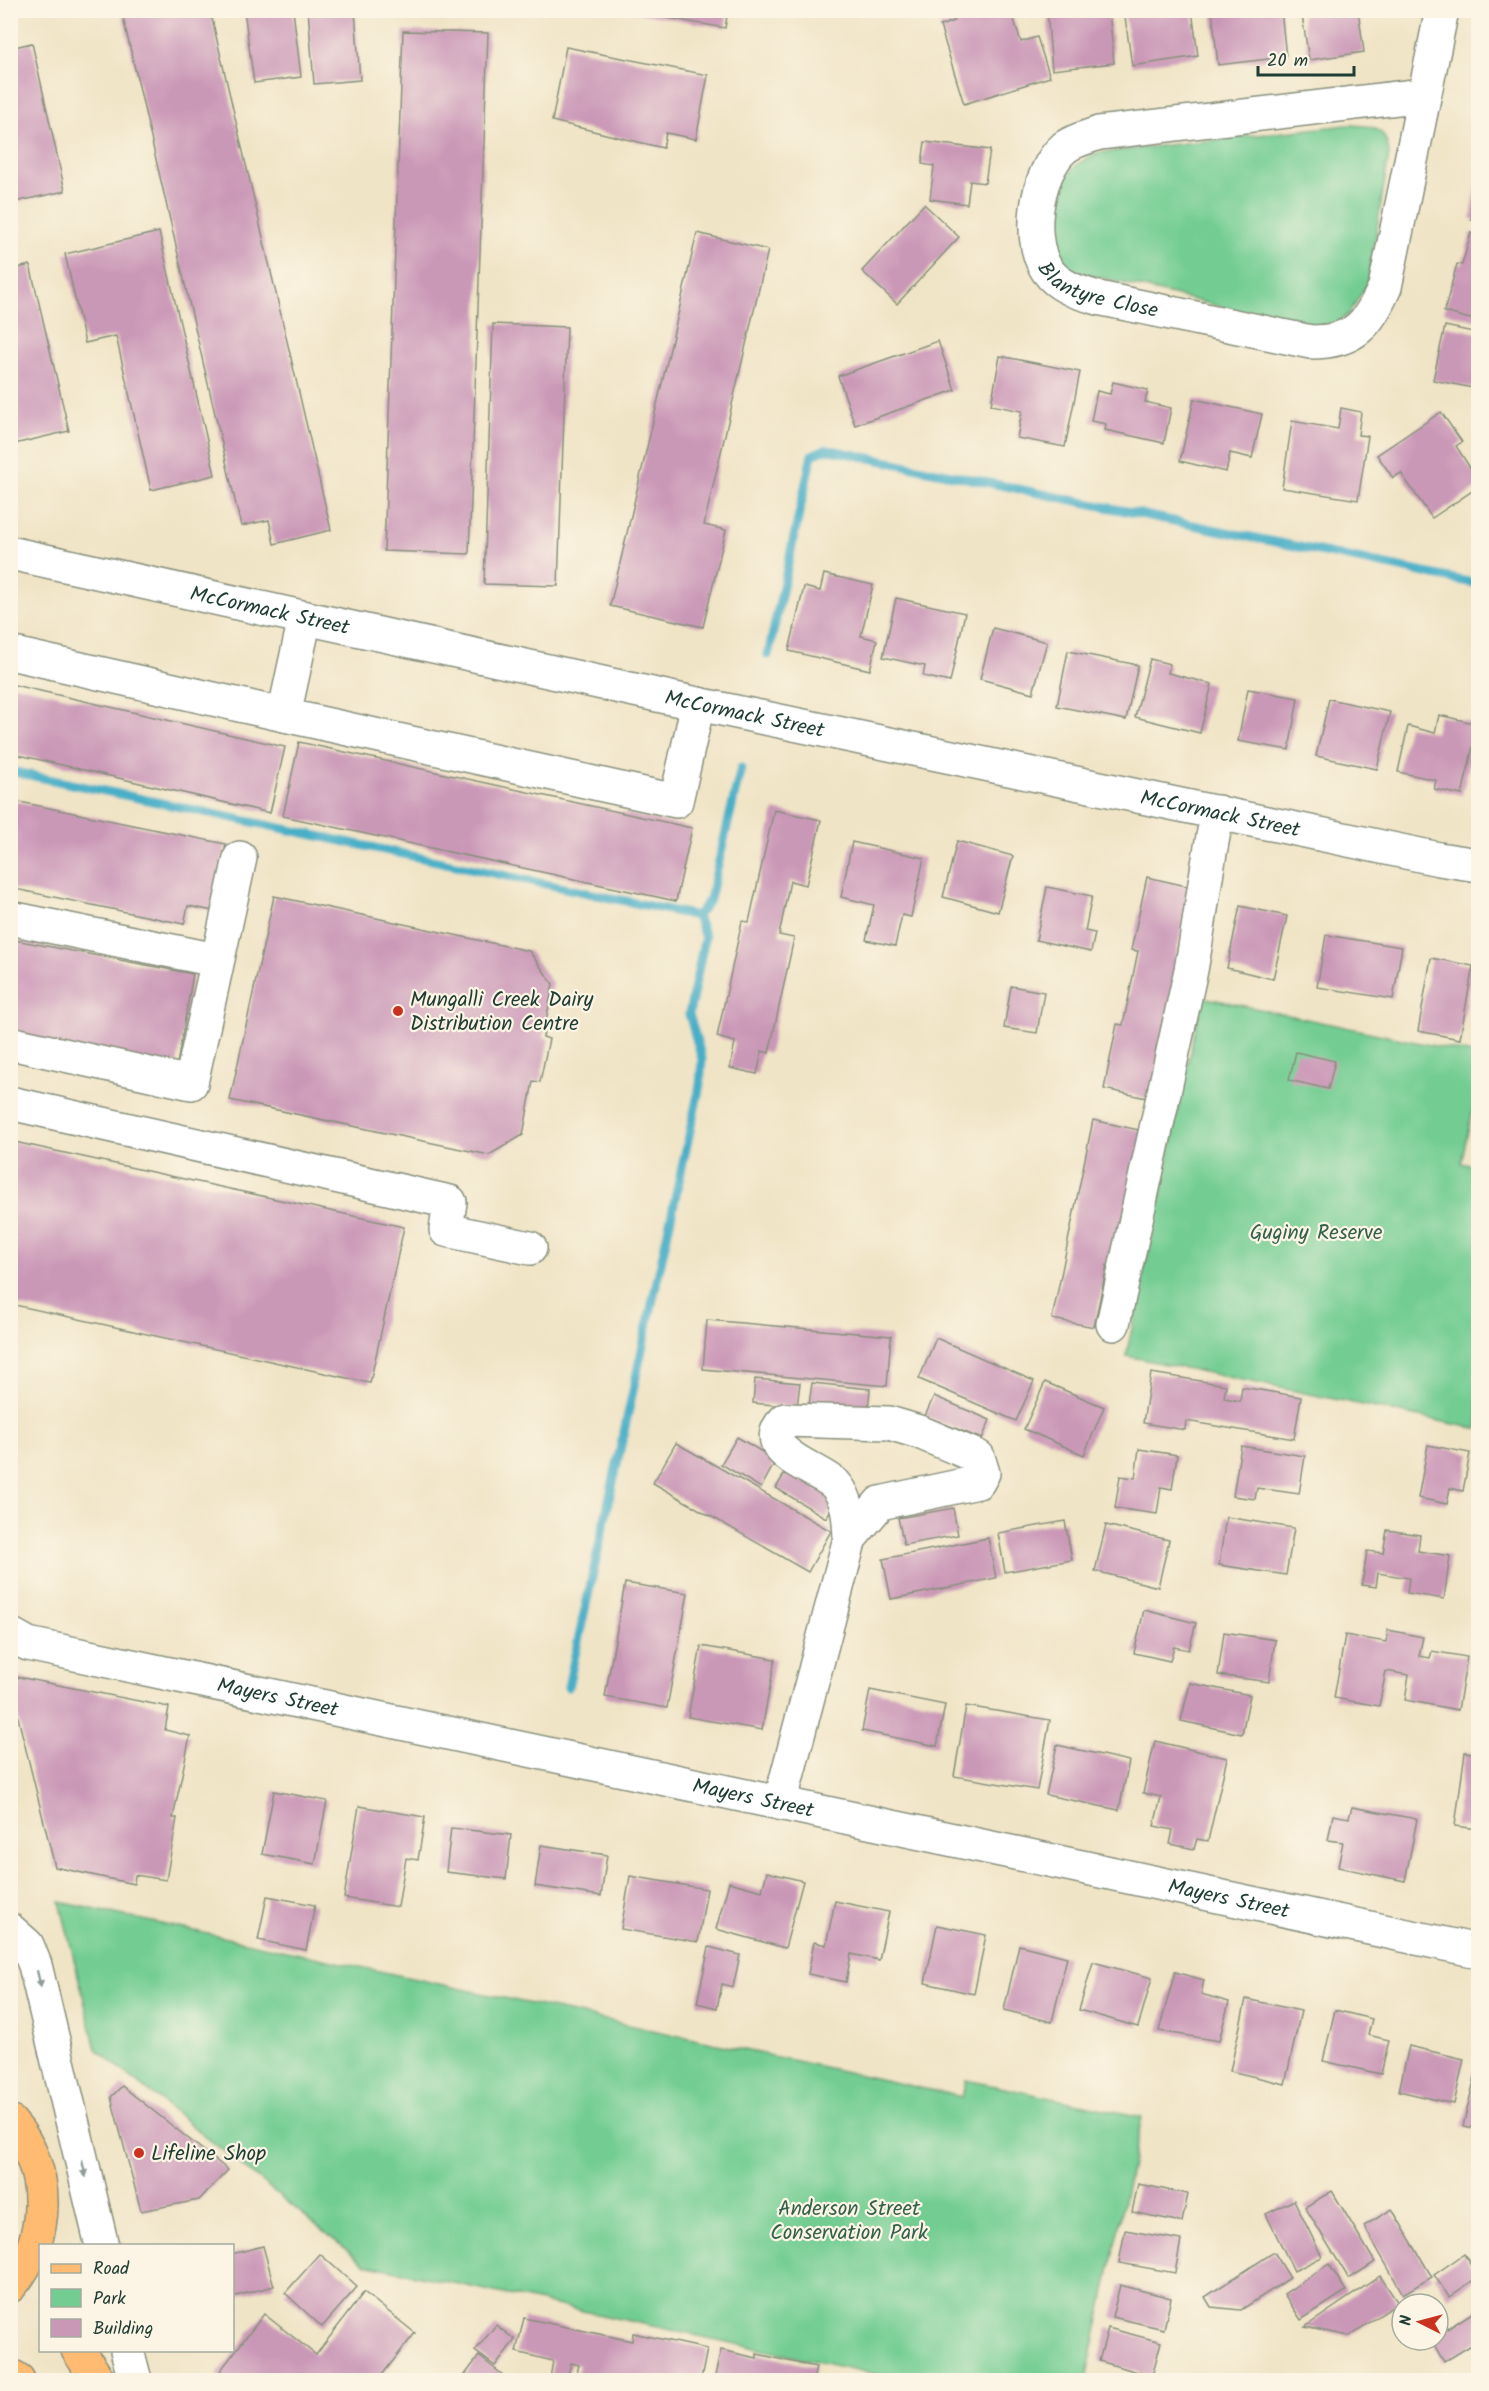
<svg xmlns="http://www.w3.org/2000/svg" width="1489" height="2391" font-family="Kalam,sans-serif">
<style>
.green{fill:#73cd93;stroke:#498564;stroke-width:1.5}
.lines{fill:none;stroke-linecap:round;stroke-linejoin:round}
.stream{stroke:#48afc7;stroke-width:9}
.building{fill:#ca98b7}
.minor-casing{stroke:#88907d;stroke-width:36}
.major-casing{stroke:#88907d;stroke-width:36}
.minor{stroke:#fff;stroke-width:33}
.major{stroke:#ffbb71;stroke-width:33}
.oneway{fill:#8f9e9a}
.poi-dot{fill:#c8321e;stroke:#fcf5e5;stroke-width:2}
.labels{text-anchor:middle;stroke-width:4.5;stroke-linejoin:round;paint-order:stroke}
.street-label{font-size:21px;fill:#1f3d34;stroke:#fcf5e5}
.poi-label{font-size:21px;fill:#1f3d34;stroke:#fcf5e5;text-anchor:start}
.park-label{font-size:21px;fill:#34614c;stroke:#fcf5e5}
</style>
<rect width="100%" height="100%" fill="#fcf5e5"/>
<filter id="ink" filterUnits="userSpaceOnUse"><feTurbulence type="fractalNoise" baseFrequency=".0167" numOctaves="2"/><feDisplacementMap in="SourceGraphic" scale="12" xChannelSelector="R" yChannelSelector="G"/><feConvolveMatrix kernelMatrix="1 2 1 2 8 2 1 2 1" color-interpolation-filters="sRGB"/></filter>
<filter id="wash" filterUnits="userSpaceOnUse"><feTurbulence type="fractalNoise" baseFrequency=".008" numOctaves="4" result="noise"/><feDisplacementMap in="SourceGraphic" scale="24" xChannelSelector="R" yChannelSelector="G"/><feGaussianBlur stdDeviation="1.35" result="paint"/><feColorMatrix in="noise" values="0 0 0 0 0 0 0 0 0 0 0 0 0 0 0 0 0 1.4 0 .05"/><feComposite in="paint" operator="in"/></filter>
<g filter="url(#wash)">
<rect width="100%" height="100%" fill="#f0e4c6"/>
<g class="green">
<path d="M1347,125C1373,126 1386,126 1389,154L1368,283L1348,315L1332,325L1292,324L1078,272C1069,268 1057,263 1054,253C1047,232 1055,197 1065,179C1072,166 1085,159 1097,153Z"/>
<path d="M1202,997L1478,1055V1086L1461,1163L1478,1167V1429L1126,1356Z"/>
<path d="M60,1902L962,2097L966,2080L1142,2117L1086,2380H903L365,2264L96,2049Z"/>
</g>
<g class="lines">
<g class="stream">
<path d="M768,655L812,455L826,449L1478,584"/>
<path d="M10,771L697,916"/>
<path d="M568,1687L700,1085L702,1059L689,1014L705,937L697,916L710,899L741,768"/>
</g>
</g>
<g id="blocks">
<g class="building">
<path d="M133,10H210L331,530L274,544L269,520L241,526L122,13Z"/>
<path d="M244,10H293L301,77L254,83Z"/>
<path d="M308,10H355L360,80L314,84Z"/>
<path d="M621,10H728L725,28Z"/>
<path d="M950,10H1011L1021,42L1037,37L1050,77L964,104L940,26L954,21Z"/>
<path d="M1109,10L1114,63L1052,70L1047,11Z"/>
<path d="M1124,10H1192L1198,56L1132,66Z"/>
<path d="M1212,10H1281L1286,57L1218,65Z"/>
<path d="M1330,10H1358L1364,52L1309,60L1302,15Z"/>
<path d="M403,31L488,33L469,554L384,551Z"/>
<path d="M32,43L65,191L10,203V48Z"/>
<path d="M566,47L708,75L696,139L666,133L663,148L552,121Z"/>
<path d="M925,142L990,150L985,183L970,181L967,204L930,199L934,166L922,164Z"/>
<path d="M1477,182H1478V220L1471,219Z"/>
<path d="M924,204L959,237L897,304L862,271Z"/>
<path d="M159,232L215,475L151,490L116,336L85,343L65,254Z"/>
<path d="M697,233L768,250L704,525L726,530L703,627L610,606Z"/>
<path d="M1471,233L1478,235V321L1444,312L1457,264L1462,265Z"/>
<path d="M30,265L69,431L10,445V270Z"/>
<path d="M493,324L567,327L558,586L484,584Z"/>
<path d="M1445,326L1478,333V389L1433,380Z"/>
<path d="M938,341L955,390L855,425L838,376Z"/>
<path d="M1000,356L1080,372L1065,447L1017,438L1022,411L991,405Z"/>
<path d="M1113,382L1148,390L1145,402L1171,408L1164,443L1105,430L1106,424L1091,421L1097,391L1110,394Z"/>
<path d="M1194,399L1262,414L1252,458L1230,453L1226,472L1180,461Z"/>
<path d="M1341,408L1361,412L1358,435L1368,436L1358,500L1282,488L1292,421L1338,429Z"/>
<path d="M1441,412L1462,442L1456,446L1478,480V487L1432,518L1401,473L1393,478L1377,455Z"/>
<path d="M824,574L873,585L861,636L877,640L870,670L789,651L804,587L820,591Z"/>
<path d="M896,598L965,613L950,682L923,676L925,666L883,657Z"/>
<path d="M993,628L1047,642L1033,693L980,679Z"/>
<path d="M1068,651L1138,665L1126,720L1057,706Z"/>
<path d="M1150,659L1170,664L1168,673L1212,684L1200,733L1135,717Z"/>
<path d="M10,684L285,747L270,813L10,753Z"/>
<path d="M1248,689L1298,698L1289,750L1238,741Z"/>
<path d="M1329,699L1390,712L1377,769L1316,756Z"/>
<path d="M1439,715L1478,724L1462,795L1434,789L1436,780L1398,772L1408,726L1435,733Z"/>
<path d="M299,742L692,828L676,901L283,816Z"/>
<path d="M10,800L226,844L213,911L188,906L184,924L10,888Z"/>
<path d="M774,810L821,820L806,885L790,881L779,935L794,938L769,1053L762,1051L757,1074L730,1068L735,1042L717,1037L742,921L749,922Z"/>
<path d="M957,841L1013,856L998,912L943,897Z"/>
<path d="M852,842L924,858L911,917L902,915L895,946L866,940L874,905L841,897Z"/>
<path d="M1147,877L1191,887L1176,955L1186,958L1156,1100L1104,1089L1117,1024L1123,1025L1138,951L1131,950Z"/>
<path d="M1047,887L1092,896L1085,931L1095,933L1091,952L1036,940Z"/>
<path d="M274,896L529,951L553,984L543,1037L549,1039L540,1082L533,1081L523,1135L489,1155L230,1100Z"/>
<path d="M1240,906L1287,916L1273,979L1227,968Z"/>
<path d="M1326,935L1402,947L1393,999L1317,987Z"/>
<path d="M10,939L193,974L176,1070L10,1035Z"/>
<path d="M1431,958L1473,966L1460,1039L1418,1031Z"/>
<path d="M1011,986L1044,992L1037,1033L1004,1028Z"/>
<path d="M1296,1052L1335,1061L1328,1089L1289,1080Z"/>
<path d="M1093,1120L1148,1132L1120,1267L1107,1265L1094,1327L1052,1319Z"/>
<path d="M10,1141L404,1227L370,1383L10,1304Z"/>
<path d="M707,1320L891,1336L887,1386L703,1369Z"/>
<path d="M936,1338L1034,1381L1016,1421L919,1379Z"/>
<path d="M1151,1373L1226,1385L1224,1398L1240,1401L1242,1387L1301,1397L1294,1439L1186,1421L1185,1430L1143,1423Z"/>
<path d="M755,1379L800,1383L797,1407L753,1403Z"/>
<path d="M1045,1382L1104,1407L1084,1455L1024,1429Z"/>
<path d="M812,1383L870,1389L868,1411L809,1405Z"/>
<path d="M934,1396L990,1420L982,1439L925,1416Z"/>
<path d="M737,1437L776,1460L761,1488L721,1464Z"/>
<path d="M676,1443L831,1531L808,1572L653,1483Z"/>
<path d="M1428,1445L1470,1453L1463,1491L1450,1488L1447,1504L1418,1498Z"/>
<path d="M1241,1446L1305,1456L1299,1494L1257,1488L1255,1499L1233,1496Z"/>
<path d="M1139,1449L1177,1455L1172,1489L1161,1487L1157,1514L1115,1508L1120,1476L1135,1478Z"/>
<path d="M789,1466L839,1496L826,1518L776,1488Z"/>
<path d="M953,1508L958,1535L904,1545L898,1518Z"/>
<path d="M1226,1517L1294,1528L1286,1575L1219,1565Z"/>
<path d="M1065,1521L1072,1560L1005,1572L998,1533Z"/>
<path d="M1106,1525L1169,1540L1158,1587L1095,1571Z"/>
<path d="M1387,1530L1420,1535L1418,1551L1450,1556L1444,1599L1407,1593L1409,1578L1378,1573L1376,1587L1362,1585L1367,1551L1383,1553Z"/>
<path d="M988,1538L996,1578L891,1599L883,1559Z"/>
<path d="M625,1583L688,1593L667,1708L605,1697Z"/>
<path d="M1144,1610L1196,1623L1189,1650L1174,1647L1170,1661L1134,1653Z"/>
<path d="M1388,1630L1423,1637L1419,1656L1430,1658L1432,1651L1467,1657L1458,1710L1405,1700L1409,1675L1386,1671L1379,1706L1334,1698L1345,1635L1386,1642Z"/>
<path d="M1224,1632L1275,1640L1269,1682L1218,1675Z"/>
<path d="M701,1646L775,1659L762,1730L688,1717Z"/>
<path d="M18,1677L169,1707L165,1730L190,1736L173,1818H177L166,1880L135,1875L134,1884L55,1867L10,1685Z"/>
<path d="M1190,1683L1250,1695L1242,1734L1181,1721Z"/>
<path d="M870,1690L945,1705L937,1746L862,1731Z"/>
<path d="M966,1706L1050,1720L1037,1790L954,1776Z"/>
<path d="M1155,1741L1227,1758L1208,1841L1197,1839L1194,1849L1170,1844L1173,1830L1154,1826L1161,1797L1143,1793Z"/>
<path d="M1057,1745L1129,1761L1119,1810L1046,1795Z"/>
<path d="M1465,1752L1478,1754V1829L1455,1826Z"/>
<path d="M274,1791L327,1801L315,1864L262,1854Z"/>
<path d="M359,1806L425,1817L418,1860L406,1858L398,1907L344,1898Z"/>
<path d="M1352,1807L1417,1819L1405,1881L1338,1867L1343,1842L1328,1840L1333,1815L1349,1818Z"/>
<path d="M451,1828L511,1835L506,1879L446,1872Z"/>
<path d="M541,1845L607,1855L601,1896L535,1886Z"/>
<path d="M767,1872L803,1881L785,1948L716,1929L729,1882L762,1891Z"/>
<path d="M630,1876L707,1889L698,1942L621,1929Z"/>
<path d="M267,1896L315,1905L306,1950L258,1940Z"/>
<path d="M835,1901L889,1912L879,1960L851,1954L846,1982L808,1974L814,1942L826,1945Z"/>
<path d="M937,1925L986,1935L974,1994L925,1983Z"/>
<path d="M1019,1945L1067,1957L1052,2022L1004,2010Z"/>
<path d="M709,1947L740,1955L733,1987L722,1984L717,2008L697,2003Z"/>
<path d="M1093,1962L1152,1978L1138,2027L1079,2010Z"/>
<path d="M1175,1972L1204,1980L1201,1994L1229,2002L1219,2041L1159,2031Z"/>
<path d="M1246,1999L1301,2011L1285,2084L1230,2071Z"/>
<path d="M1335,2010L1372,2019L1368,2035L1389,2040L1381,2074L1323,2061Z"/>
<path d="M1409,2046L1464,2059L1454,2104L1399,2091Z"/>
<path d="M1478,2064V2129L1463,2126Z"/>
<path d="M122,2086L228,2170L199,2200L141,2211L111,2097Z"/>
<path d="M1138,2184L1188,2194L1182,2222L1132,2212Z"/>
<path d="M1332,2191L1375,2262L1349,2279L1305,2207Z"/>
<path d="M1294,2200L1322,2257L1294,2271L1266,2214Z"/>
<path d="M1392,2209L1432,2277L1403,2294L1364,2226Z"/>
<path d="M1125,2230L1181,2240L1175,2273L1119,2263Z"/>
<path d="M263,2246L274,2286L232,2297V2254Z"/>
<path d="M1274,2252L1290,2278L1241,2310L1211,2307L1205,2297Z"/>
<path d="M320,2254L357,2287L322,2327L285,2293Z"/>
<path d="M1464,2254L1478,2277L1449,2297L1434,2275Z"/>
<path d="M1329,2264L1346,2291L1301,2320L1284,2294Z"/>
<path d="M1380,2276L1398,2303L1349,2336L1305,2327Z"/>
<path d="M1120,2285L1171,2298L1164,2329L1112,2317Z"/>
<path d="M364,2292L415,2333L378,2380H245L240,2376L236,2380H225L217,2375L264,2314L316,2355Z"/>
<path d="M1478,2309V2341L1444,2362L1431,2340H1438V2335Z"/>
<path d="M524,2318L632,2341L633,2333L707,2349L701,2380H575L579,2365L571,2363L567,2380L550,2378L553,2361L516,2352Z"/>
<path d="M496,2325L515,2340L495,2366L475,2351Z"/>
<path d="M1108,2328L1161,2342L1152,2376L1099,2361Z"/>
<path d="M721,2350L757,2358V2354L816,2367L813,2380H714Z"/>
<path d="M479,2356L509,2380H461Z"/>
</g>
</g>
</g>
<g filter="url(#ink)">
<use href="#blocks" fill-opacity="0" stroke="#88907d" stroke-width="1.5"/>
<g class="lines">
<defs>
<g id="minor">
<path id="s1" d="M1423,95L1099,133C1088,137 1075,140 1065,147C1035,172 1024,248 1052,276C1065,289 1081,293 1098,298L1311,342C1354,342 1368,325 1385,287L1442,10"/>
<path id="s2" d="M10,553L698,704L1439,859L1478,865"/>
<path d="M305,618L284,715L676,801L698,704"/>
<path d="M10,653L284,715"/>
<path d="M10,918L216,960"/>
<path d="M10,1043L191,1083L240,858"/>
<path d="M10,1103L450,1202L446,1230L530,1248"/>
<path d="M1113,1324L1191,970C1201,917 1206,865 1218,812"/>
<path id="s3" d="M10,1634L28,1644L1478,1951"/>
<path d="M780,1803L850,1538C849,1519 849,1501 836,1485C822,1469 752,1452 785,1420L889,1423L919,1432L978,1457L983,1473L978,1482L880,1503L850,1538"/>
<path d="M10,1930L27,1945L35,1965L102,2246"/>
<path d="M127,2350L135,2380"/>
</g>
<g id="major">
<path d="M10,2122C52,2168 51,2239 10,2286"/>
<path d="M78,2350L98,2380"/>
<path d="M10,2375L18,2380"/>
</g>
</defs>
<use href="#minor" class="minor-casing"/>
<use href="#major" class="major-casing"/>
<use href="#minor" class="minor"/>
<use href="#major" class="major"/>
</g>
<defs><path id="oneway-solid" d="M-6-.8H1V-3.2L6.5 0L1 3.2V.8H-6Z" transform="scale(1.5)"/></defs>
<g class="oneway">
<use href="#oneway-solid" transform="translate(39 1979) rotate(77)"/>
<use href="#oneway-solid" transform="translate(84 2169) rotate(77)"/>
</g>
</g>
<g class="poi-dot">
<circle cx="398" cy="1011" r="6"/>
<circle cx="139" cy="2153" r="6"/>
</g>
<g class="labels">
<g class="street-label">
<text dy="7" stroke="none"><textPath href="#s1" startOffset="552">Blantyre Close</textPath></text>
<text dy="7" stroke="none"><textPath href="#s2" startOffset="266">McCormack Street</textPath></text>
<text dy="7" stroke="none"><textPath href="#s2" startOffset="752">McCormack Street</textPath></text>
<text dy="7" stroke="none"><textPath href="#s2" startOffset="1238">McCormack Street</textPath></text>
<text dy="7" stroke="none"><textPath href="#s3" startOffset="276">Mayers Street</textPath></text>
<text dy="7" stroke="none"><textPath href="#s3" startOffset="762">Mayers Street</textPath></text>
<text dy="7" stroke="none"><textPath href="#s3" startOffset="1248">Mayers Street</textPath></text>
</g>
<g class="poi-label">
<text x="410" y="1006">Mungalli Creek Dairy<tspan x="410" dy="24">Distribution Centre</tspan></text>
<text x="151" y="2160">Lifeline Shop</text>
</g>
<g class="park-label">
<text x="1316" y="1239">Guginy Reserve</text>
<text x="849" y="2215">Anderson Street<tspan x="849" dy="24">Conservation Park</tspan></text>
</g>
</g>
<rect width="1489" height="2391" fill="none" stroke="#fcf5e5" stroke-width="36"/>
<rect x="39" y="2244" width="195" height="108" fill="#fcf5e5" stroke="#a4ab9e" stroke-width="1.5"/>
<rect x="51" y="2264" width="30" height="9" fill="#ffbb71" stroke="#a4ab9e" stroke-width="1.5"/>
<text x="93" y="2274" font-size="18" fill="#1f3d34">Road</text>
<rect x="51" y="2289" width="30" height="18" fill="#73cd93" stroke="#a4ab9e" stroke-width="1.5"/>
<text x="93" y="2304" font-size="18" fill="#1f3d34">Park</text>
<rect x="51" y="2319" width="30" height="18" fill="#ca98b7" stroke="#a4ab9e" stroke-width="1.5"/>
<text x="93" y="2334" font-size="18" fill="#1f3d34">Building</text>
<g transform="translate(1420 2322) rotate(276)"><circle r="28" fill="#fcf5e5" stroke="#a4ab9e" stroke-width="1.5"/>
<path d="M0-4.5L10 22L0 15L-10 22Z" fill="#c8321e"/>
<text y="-9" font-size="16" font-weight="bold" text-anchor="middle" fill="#1f3d34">N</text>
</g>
<path d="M1258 66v9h96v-9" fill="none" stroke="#1f3d34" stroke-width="3"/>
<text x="1267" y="66" font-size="18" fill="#1f3d34" stroke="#fcf5e5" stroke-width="4.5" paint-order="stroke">20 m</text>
</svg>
